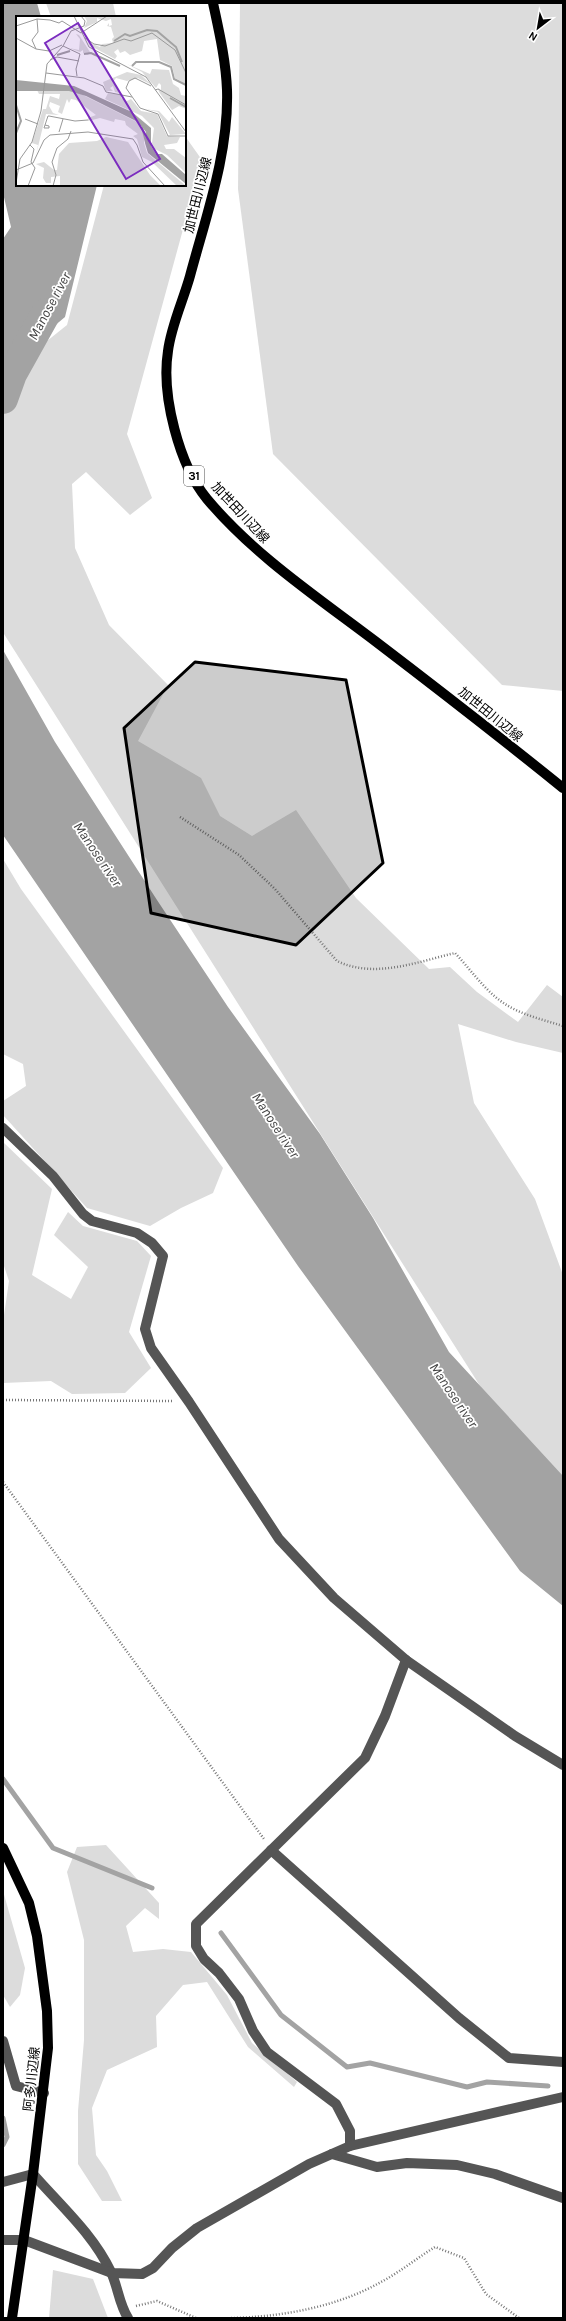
<svg xmlns="http://www.w3.org/2000/svg" width="566" height="2321" font-family="Karla,'Noto Sans JP',sans-serif">
<style>
.green{fill:#dcdcdc}
.water{fill:#a3a3a3}
.lines{fill:none;stroke-linecap:round;stroke-linejoin:round}
.stream{stroke:#a3a3a3;stroke-width:5}
.river{stroke:#a3a3a3;stroke-width:30}
.path{stroke:#777;stroke-width:2.5;stroke-dasharray:1 2;stroke-linecap:butt}
.minor{stroke:#555;stroke-width:10}
.major{stroke:#000;stroke-width:10}
.marked{fill:#000;fill-opacity:0.2;stroke:#000;stroke-width:3;stroke-linejoin:round}
.labels{text-anchor:middle;stroke-width:3.5;stroke-linejoin:round;paint-order:stroke}
.shield{fill:#fff;stroke:#4c4c4c;stroke-width:1}
.shield-label{font-size:12px;font-weight:bold;fill:#000}
.street-label{font-size:13px;fill:#000;stroke:#fff}
.water-label{font-size:14px;font-style:italic;fill:#444;stroke:#fff}
.inset-river{fill:none;stroke:#a3a3a3;stroke-width:2}
.inset-road{fill:none;stroke:#999;stroke-width:1}
.view{fill:#7b2cbf;fill-opacity:0.15;stroke:#7b2cbf;stroke-width:2}
.inset-edge{fill:none;stroke:#000;stroke-width:2}
</style>
<rect width="100%" height="100%" fill="#fff"/>
<g class="green">
<path d="M46,3H113L116,17H51Z"/>
<path d="M240,3H563V691L502,685L273,454L238,189Z"/>
<path d="M185,136L202,160L127,434L152,498L130,515L86,472L72,484L75,548L109,625L168,685L138,741L201,778L220,816L252,836L296,810L356,898L429,969L450,967L477,992L518,1022L547,985L563,997V1053L516,1042L458,1024L474,1103L535,1199L563,1275V1517L4,634L3,382L7,373L67,325L104,185H185Z"/>
<path d="M3,859L21,889L223,1168L213,1193L181,1208L150,1226L87,1208L3,1115V1101L26,1086L23,1064L3,1054Z"/>
<path d="M3,1142L52,1189L32,1275L71,1299L88,1267L54,1235L68,1212L83,1226L137,1241L151,1256L129,1332L151,1368L125,1393L72,1394L51,1381L3,1383V1322L9,1281L3,1263Z"/>
<path d="M106,1845L159,1903V1919L145,1908L126,1926L133,1952L163,1949L191,1952L227,1995L252,2043L297,2082L294,2087L248,2047L207,1982L183,1985L156,2016L157,2047L107,2070L92,2108L96,2155L107,2171L122,2201H102L78,2164V2111L84,2040V1940L67,1872L77,1847Z"/>
<path d="M3,1891L25,1968L20,1995L10,2007L3,1995Z"/>
<path d="M53,2270L93,2279L108,2318H49Z"/>
</g>
<g class="water">
<path d="M3,3H37L41,17H17V185H97L65,317L5,367L3,370V239L11,227L3,193Z"/>
<path d="M3,650L55,742L157,900L228,1007L320,1134L373,1218L449,1352L563,1476V1606L520,1571L298,1266L3,835Z"/>
</g>
<g class="lines">
<g class="stream">
<path d="M3,1779L53,1848L152,1888"/>
<path d="M221,1933L281,2015L347,2067L370,2063L467,2087L487,2082L548,2086"/>
<path d="M3,2118L7,2137L3,2145"/>
</g>
<path class="river" d="M3,399L12,374L46,313"/>
<g class="path">
<path d="M180,817L239,855L275,889L337,961C374,979 417,962 455,953C471,970 486,992 505,1004C522,1015 544,1020 563,1026"/>
<path d="M3,1400L172,1401"/>
<path d="M3,1482L264,1839"/>
<path d="M136,2306L157,2301L196,2318"/>
<path d="M231,2318C281,2317 337,2307 381,2282C400,2272 417,2258 435,2247L464,2258L486,2294L519,2318"/>
</g>
<g class="minor">
<path d="M3,1128L53,1176L83,1214L92,1221L137,1233L152,1243L163,1256L145,1329L151,1348L189,1402L279,1539L334,1598L406,1660L515,1736L563,1765"/>
<path d="M271,1850L459,2018L509,2058L563,2062"/>
<path d="M3,2041L16,2086L44,2093"/>
<path d="M350,2146V2131L336,2104L267,2052L253,2031L239,1999L219,1973L204,1959L196,1946V1924L365,1758L385,1716L406,1660"/>
<path d="M332,2154L377,2167L407,2163L457,2165L495,2174L563,2198"/>
<path d="M3,2182L33,2174C61,2206 93,2234 111,2272C118,2287 119,2304 128,2318"/>
<path d="M3,2240H24L112,2273L142,2274L153,2268L172,2248L197,2228L309,2164L350,2146L563,2097"/>
</g>
<g class="major">
<path d="M213,3C219,31 226,61 227,90C229,153 206,216 190,276C183,301 171,326 168,351C161,395 179,465 207,499C254,555 317,597 375,641C438,689 501,738 563,788"/>
<path d="M3,1848L29,1903L37,1936L47,2011L48,2048L33,2174L12,2318"/>
</g>
</g>
<path class="marked" d="M195,662L346,680L383,863L296,945L151,913L124,728Z"/>
<g class="labels">
<rect class="shield" x="184" y="466" width="20" height="20" rx="3"/>
<g class="shield-label">
<text x="194" y="480">31</text>
</g>
<g class="street-label">
<text transform="translate(197 195) rotate(-76)" y="5">加世田川辺線</text>
<text transform="translate(241 512) rotate(47)" y="5">加世田川辺線</text>
<text transform="translate(491 714) rotate(39)" y="5">加世田川辺線</text>
<text transform="translate(31 2079) rotate(-84)" y="5">阿多川辺線</text>
</g>
<g class="water-label">
<text transform="translate(49 306) rotate(-62)" y="5">Manose river</text>
<text transform="translate(98 854) rotate(56)" y="5">Manose river</text>
<text transform="translate(276 1125) rotate(57)" y="5">Manose river</text>
<text transform="translate(454 1395) rotate(56)" y="5">Manose river</text>
</g>
</g>
<g transform="translate(16 16)">
<rect width="170" height="170" fill="#fff"/>
<path d="M68,0H170V68L159,62L156,50L144,44L141,23L128,25L126,35L114,39L109,35L104,37L102,33L98,36L101,40L99,43L73,29L72,26L84,31L86,28L97,27L96,23L98,21L95,11L91,10L93,7V10L96,9L95,3L90,5L81,2V6L68,12L71,5ZM60,18L63,19L74,36L72,39L67,37V34L64,36L53,32L63,34L64,23ZM111,48L134,58L136,53L153,54L157,68L163,72L165,79L170,80V93L163,90L156,94L143,76L142,72L145,74V69L143,67L140,72L126,56ZM111,56L125,59L136,69L122,62L111,65L100,62L97,66L104,77L99,76L97,70L94,72L97,75H90L87,66ZM55,73L121,106L130,117L128,127L131,137L170,170H161L136,146L126,141L121,123L117,120L122,118L110,109L109,105L99,103L98,106L84,102L72,105V102L80,99L60,84L55,83L53,87L51,83L46,98L42,96L44,90L34,86L33,90L37,97L43,99L30,98L20,139L22,129L16,127L27,93H30L34,80L43,83L44,78H23L21,74ZM92,77L105,79V82L111,85L115,83L125,95L141,98L151,120L164,121L161,127L148,129L150,133H158L170,142V157L151,139L139,133L136,127L138,112L126,100L89,83ZM128,93L143,95L153,106L156,101L170,118L154,119L142,96ZM90,121L112,126L134,159L145,170H44V160L35,161V167H30L27,162L28,152L20,148L28,146L38,154H41L43,138L53,127L81,125Z" fill="#dcdcdc"/>
<path d="M0,64L58,70L116,96L135,112V130L140,138H146L170,159V168L132,137L129,127L130,116L122,106L70,80L53,75H0Z" fill="#a3a3a3"/>
<path class="inset-river" d="M98,25L109,18L114,20L131,14L141,15L160,31L166,46M68,38L75,37L104,50M41,39L54,35M116,50L120,46H143L155,51L158,63L170,69M154,82L170,91M0,89L5,105L0,117M126,111L130,126"/>
<path class="inset-road" d="M58,0L73,31L130,61L170,116M0,10L21,3L34,4L43,7L46,5L65,17L91,0M0,22L20,33L33,35L46,29M69,22L78,28L89,30L108,23L115,25L136,17L159,34L170,57M47,30L64,38L60,53L61,60M20,33L16,24L22,16L21,3M34,44L41,41L63,45M30,57L68,62L87,70L90,76L116,81M135,70L119,62L113,65L110,72L124,92L142,98L152,120H170M139,74L142,73L170,89M9,103L22,108M29,109L33,110V112H28L32,100H33L59,105L72,104M43,116L47,103M0,154L17,147L28,124L34,119L72,116L117,123L121,129L127,146L149,170M0,167L4,143L16,126L25,95L31,48L47,30L55,15L68,10L69,5L65,0M12,170L19,152L15,146L18,133L14,129M37,170L40,159L36,146L41,132L52,123L55,115"/>
<path class="view" d="M62,7L144,143L110,163L29,27Z"/>
<rect width="170" height="170" class="inset-edge"/>
</g>
<rect width="566" height="2321" fill="none" stroke="#000000" stroke-width="8"/>
<g transform="translate(538 28) rotate(211)" stroke="#ffffff" stroke-width="3" paint-order="stroke">
<path d="M0-3L7 15L0 10L-7 15Z" fill="#000000"/>
<text y="-6" font-size="11" font-weight="bold" text-anchor="middle" fill="#000000">N</text>
</g>
</svg>
